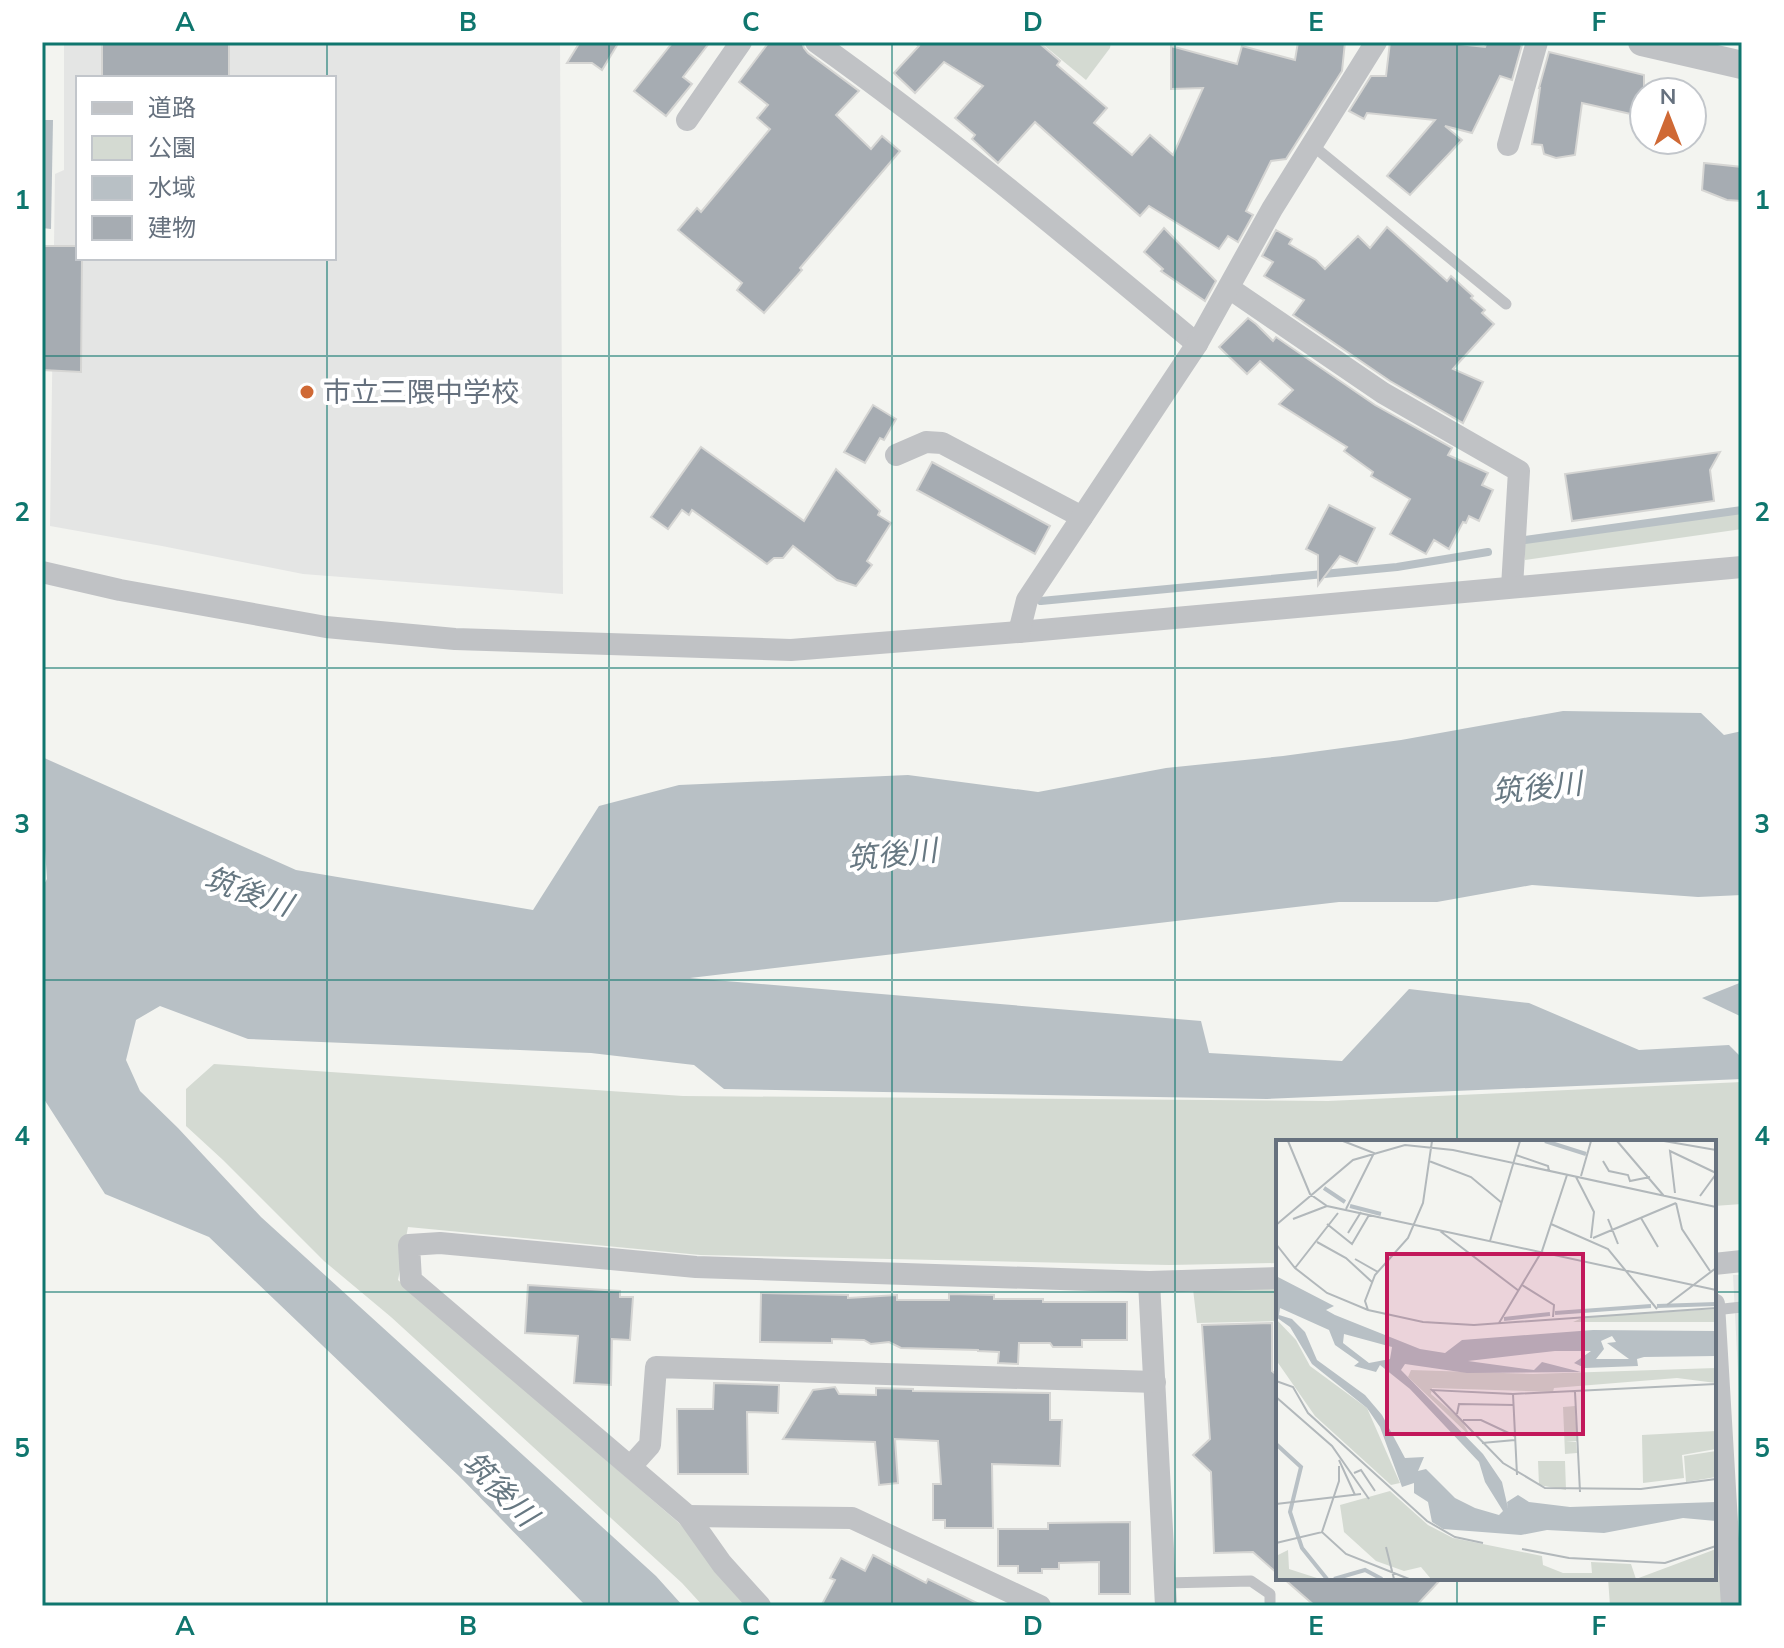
<svg xmlns="http://www.w3.org/2000/svg" width="1784" height="1648" font-family="Mulish,'Noto Sans JP',sans-serif">
<style>
.built{fill:#e4e5e4;fill-rule:evenodd}
.green{fill:#d4dad2}
.water{fill:#b8c0c5}
.lines{fill:none;stroke-linecap:round;stroke-linejoin:round}
.stream{stroke:#b8c0c5;stroke-width:8}
.building{fill:#a6acb2;stroke:#d5d5d3;stroke-width:2}
.service{stroke:#c0c2c5;stroke-width:11}
.minor{stroke:#c0c2c5;stroke-width:22}
.tertiary{stroke:#c0c2c5;stroke-width:28}
.grid{fill:none;stroke:#0f766e;stroke-width:2;stroke-opacity:0.55}
.poi-dot{fill:#cf6935;stroke:#fff;stroke-width:3}
.labels{text-anchor:middle;stroke-width:8;stroke-linejoin:round;paint-order:stroke}
.poi-label{font-size:28px;fill:#66717e;stroke:#fff;text-anchor:start}
.water-label{font-size:30px;font-style:italic;fill:#677882;stroke:#fff}
.inset-river{fill:none;stroke:#b8c0c5;stroke-width:4}
.inset-road{fill:none;stroke:#b2b8bb;stroke-width:2}
.view{fill:#c2185b;fill-opacity:0.15;stroke:#c2185b;stroke-width:4}
.inset-edge{fill:none;stroke:#66717e;stroke-width:4}
.neatline{fill:none;stroke:#0f766e;stroke-width:3}
.grid-label{font-size:26px;text-anchor:middle;font-weight:bold;fill:#0f766e}
</style>
<rect width="100%" height="100%" fill="#f3f4f0"/>
<g class="built">
<path d="M64,42H560L563,594L303,574L162,546L50,526L55,174L64,170ZM78,78H334V258H78Z"/>
<path d="M1733,1275H1742V1451Z"/>
</g>
<g class="green">
<path d="M1040,42H1111L1110,48L1086,80Z"/>
<path d="M1742,513V529L1525,560L1524,542Z"/>
<path d="M214,1064L683,1096L1328,1101L1742,1082V1204L1714,1206V1142H1278V1263L1169,1265L700,1255L408,1227L398,1280L686,1529L750,1606H703L682,1583L391,1317L324,1261L223,1160L186,1126V1089Z"/>
<path d="M1278,1285V1366L1277,1321L1197,1323L1193,1289Z"/>
<path d="M1714,1403L1727,1606H1610L1608,1578H1714Z"/>
</g>
<g class="water">
<path d="M42,120H53L51,229L42,228Z"/>
<path d="M1563,711L1701,713L1724,735L1742,731V895L1698,897L1532,885L1437,902H1339L690,978L1201,1021L1209,1053L1342,1061L1409,989L1529,1003L1639,1050L1729,1045L1742,1058V1079L1267,1099L724,1089L694,1065L591,1053L248,1039L160,1006L136,1020L126,1060L140,1091L178,1128L261,1217L656,1576L683,1606H586L460,1477L209,1237L105,1194L42,1096V888L47,879L45,850L42,849V757L296,870L533,910L599,806L679,785L908,775L1038,792L1166,768L1283,756L1401,740Z"/>
<path d="M1742,982V1017L1702,998Z"/>
</g>
<g class="lines">
<g class="stream">
<path d="M1525,540L1742,510"/>
<path d="M1041,601L1397,567L1488,552"/>
</g>
</g>
<g class="building">
<rect x="102" y="42" width="127" height="36"/>
<path d="M580,42H619L602,70L592,63H567Z"/>
<path d="M673,42H710L683,77L692,84L666,116L634,91Z"/>
<path d="M769,42H802L804,48L808,53L859,91L836,115L871,149L882,136L900,151L800,268L802,270L764,313L737,290L742,283L678,230L697,208L701,212L770,129L757,118L768,105L739,82Z"/>
<path d="M913,42H1038L1060,61L1057,65L1107,108L1094,123L1132,155L1150,135L1173,155L1203,88L1171,89V46L1237,64L1242,46L1295,60L1298,42H1345L1342,71L1286,159L1271,161L1246,211L1253,215L1238,242L1228,236L1219,249L1149,206L1140,216L1035,122L998,163L972,139L975,135L955,118L983,86L944,62L915,93L894,73L919,46Z"/>
<path d="M1390,42H1440L1485,47L1487,42H1513L1522,45L1512,80L1500,76L1472,133L1445,126L1462,140L1410,195L1387,176L1435,120L1367,113L1364,119L1349,111L1371,76H1386Z"/>
<path d="M1549,52L1644,75V117L1582,103L1575,155L1556,158L1544,154L1542,145L1532,144L1540,88H1539Z"/>
<path d="M1704,163L1742,167V201L1727,200L1702,190Z"/>
<path d="M1387,227L1447,281L1451,276L1473,296L1471,298L1485,310L1482,313L1494,324L1453,369L1483,382L1463,423L1390,381L1293,315L1304,300L1264,276L1273,262L1262,256L1276,230L1292,239L1289,244L1316,260L1325,269L1358,236L1370,248Z"/>
<path d="M1164,228L1216,281L1205,301L1161,271L1163,269L1144,252Z"/>
<path d="M42,246H78V258H82L81,372L42,370Z"/>
<path d="M1248,318L1256,324L1273,341L1276,337L1375,405L1452,448L1448,455L1488,473L1482,485L1493,490L1479,521L1469,516L1466,523L1463,522L1449,549L1434,540L1426,554L1390,534L1410,499L1371,476L1373,472L1344,451L1347,447L1279,404L1293,390L1260,361L1247,374L1219,347Z"/>
<path d="M873,405L896,419L884,440L880,438L865,463L844,452Z"/>
<path d="M701,447L804,521L836,469L880,511L878,515L891,523L867,561L872,565L856,586L837,580L793,546L783,558H774L767,564L692,510L689,515L682,510L668,529L651,517Z"/>
<path d="M1720,452L1710,470L1714,501L1572,521L1565,474Z"/>
<path d="M932,462L1050,526L1035,554L917,490Z"/>
<path d="M1329,505L1375,528L1357,564L1340,556L1318,585V555L1306,549Z"/>
<path d="M528,1285L620,1291V1297H633L630,1340L612,1339L611,1385L574,1383L578,1336L525,1333Z"/>
<path d="M761,1293L848,1295V1298L897,1295V1300H949V1294L994,1295V1299H1043V1302H1127V1340H1082V1347H1053L1050,1343H1019L1018,1364L998,1363L999,1352L978,1351V1350L901,1348L889,1342L871,1344L864,1340L832,1339V1343L760,1342Z"/>
<path d="M1272,1323V1371L1278,1376V1574L1253,1552L1214,1553L1211,1472L1193,1455L1210,1439L1202,1325Z"/>
<path d="M714,1383L779,1385L778,1413L747,1412L748,1474H678L677,1409H713Z"/>
<path d="M835,1387L839,1394L876,1395V1388L913,1389V1391L1050,1393V1420H1062L1060,1466L992,1464L993,1528H945V1520H933V1484H941L938,1441L895,1439L898,1483L879,1485L875,1442L783,1439L813,1390Z"/>
<path d="M1130,1522V1594H1099V1562L1059,1563V1569H1042V1573H1018V1566H998V1529H1048V1523Z"/>
<path d="M873,1555L926,1583L928,1579L983,1606H821L835,1580L830,1578L841,1558L865,1571Z"/>
<path d="M1283,1578H1442L1416,1606H1315Z"/>
</g>
<g class="lines">
<g class="service">
<path d="M1312,145L1506,304"/>
<path d="M1714,1310L1742,1307"/>
<path d="M1165,1583L1251,1581L1270,1594V1606"/>
</g>
<g class="minor">
<path d="M816,42C948,136 1072,240 1197,344"/>
<path d="M687,120L741,42"/>
<path d="M1508,145L1537,42"/>
<path d="M1229,288L1383,393L1519,471L1512,587"/>
<path d="M896,455L926,442L942,443L1082,517"/>
<path d="M42,572L120,590L326,627L455,639L791,650L1019,632L1742,567"/>
<path d="M1019,632L1027,600L1197,344L1272,209L1376,42"/>
<path d="M1714,1264L1742,1261"/>
<path d="M1149,1282L1166,1606"/>
<path d="M1714,1304L1732,1606"/>
<path d="M631,1466L650,1445L656,1367L1155,1382"/>
<path d="M688,1516L852,1518L1040,1606"/>
<path d="M760,1606L722,1564L688,1516L411,1280L409,1245L440,1243L696,1267L1149,1282L1278,1278"/>
</g>
<path class="tertiary" d="M1642,42L1742,65"/>
</g>
<path class="grid" d="M327,42V78M609,42V1606M892,42V1606M1175,42V1606M1457,42V1142M327,258V1606M42,356H1742M42,668H1742M42,980H1742M42,1292H1278M1714,1292H1742M1457,1578V1606"/>
<circle class="poi-dot" cx="307" cy="392" r="8"/>
<g class="labels">
<g class="poi-label">
<text x="323" y="402">市立三隈中学校</text>
</g>
<g class="water-label">
<text transform="translate(1537 788) rotate(-6)" y="10">筑後川</text>
<text transform="translate(892 855) rotate(-6)" y="10">筑後川</text>
<text transform="translate(248 892) rotate(19)" y="10">筑後川</text>
<text transform="translate(500 1489) rotate(45)" y="10">筑後川</text>
</g>
</g>
<g transform="translate(1276 1140)">
<rect width="440" height="440" fill="#f3f4f0"/>
<path d="M440,169V182H297L308,177ZM0,179L20,200L34,226L91,268L124,343L115,345L39,276L0,220ZM440,228V243L401,238L278,248L277,252L156,248L155,254L186,281L195,297L132,237L135,230L257,234ZM299,266L301,301L290,302H300L301,313L289,314L287,267ZM440,291V309L406,315L408,338L367,343L366,295ZM440,311V337L410,342L408,316ZM262,321H289L290,350L263,345ZM114,351L152,385L177,398L266,416L267,425L287,433H316L315,422L355,424L360,439L440,409V439H155L145,427L128,431L100,421L68,392L64,365ZM12,410L13,429L44,439H0V416Z" fill="#d4dad2"/>
<path d="M0,136L58,166L50,170L59,175L144,209L169,213L186,200L317,190L440,191V216L368,217L361,219L362,226L309,228L298,223L315,211H279L192,221L258,230L266,222L305,232L191,233L129,224L125,230L207,314L226,342L232,368L231,362L242,355L253,362L294,367L440,362V381L407,378L328,393L271,390L245,395L167,389L156,382L152,362L138,353V343L126,347L104,287L91,268L36,224L14,187L0,177ZM4,168L53,190L59,205L83,222L78,226L100,232L104,225L134,249L203,322L209,342L227,371L223,375L199,368L179,358L150,329L142,331L148,317L129,318L106,275L89,255L41,220L29,192L16,179L3,175ZM68,194L116,207L114,219L93,223L67,203ZM336,196L340,202L331,203L353,219H320L328,209L325,201Z" fill="#b8c0c5" fill-rule="evenodd"/>
<path class="inset-river" d="M269,1L310,14M48,48L69,62M74,66L105,74M381,166L440,164M279,173L375,166M228,179L274,174M0,304L25,327L14,372L26,408L51,439M58,439L89,430L106,439"/>
<path class="inset-road" d="M12,1L34,54L51,66L440,150M67,1L98,13L70,69M341,1L388,56M388,1L440,10M240,15L272,26L273,31M153,21L195,37L226,63M327,21L333,31L352,35L354,41L374,37M305,36L315,1M300,37L318,72L315,98M399,53L394,11L440,33M424,56L440,34M400,63L406,89L434,131M365,78L382,107M17,79L51,66M332,79L342,104M51,84L76,104L93,75M275,84L332,109L381,169M0,85L77,20L129,5L177,10L440,67M164,91L243,151M72,93L85,72M317,98L400,63M214,101L244,1M41,102L70,118L96,142M0,104L19,128L51,153L92,170L147,182L198,185L440,168M79,119L102,132M19,128L62,73M246,145L278,165L277,177M391,165L440,128M92,170L89,161L99,135L132,98L147,63L156,1M223,183L266,111L291,35M0,241L17,247L32,273L151,381L179,397L207,403M440,244L237,254L156,250L227,323L269,348L365,349L440,339M299,252L304,352M237,254L241,335M0,257L56,306L93,359M181,274L183,264L238,265M187,280H205L239,296M206,303L239,300M63,320L79,355M78,333L85,330L99,351M0,364L85,354M46,392L63,341V326M0,403L46,392L70,414L133,439M110,407L118,439M246,409L293,418L389,423L440,406"/>
<path class="view" d="M111,114H307V294H111Z"/>
<rect width="440" height="440" class="inset-edge"/>
</g>
<rect width="1784" height="1648" fill="none" stroke="#ffffff" stroke-width="88"/>
<rect x="76" y="76" width="260" height="184" fill="#ffffff" stroke="#c2c6cb" stroke-width="2"/>
<rect x="92" y="102" width="40" height="12" fill="#c0c2c5" stroke="#c2c6cb" stroke-width="2"/>
<text x="148" y="116" font-size="24" fill="#66717e">道路</text>
<rect x="92" y="136" width="40" height="24" fill="#d4dad2" stroke="#c2c6cb" stroke-width="2"/>
<text x="148" y="156" font-size="24" fill="#66717e">公園</text>
<rect x="92" y="176" width="40" height="24" fill="#b8c0c5" stroke="#c2c6cb" stroke-width="2"/>
<text x="148" y="196" font-size="24" fill="#66717e">水域</text>
<rect x="92" y="216" width="40" height="24" fill="#a6acb2" stroke="#c2c6cb" stroke-width="2"/>
<text x="148" y="236" font-size="24" fill="#66717e">建物</text>
<g transform="translate(1668 116)"><circle r="38" fill="#ffffff" stroke="#c2c6cb" stroke-width="2"/>
<path d="M0-6L14 30L0 20L-14 30Z" fill="#cf6935"/>
<text y="-12" font-size="22" font-weight="bold" text-anchor="middle" fill="#66717e">N</text>
</g>
<rect x="44" y="44" width="1696" height="1560" class="neatline"/>
<g class="grid-label">
<text x="185" y="31">A</text>
<text x="468" y="31">B</text>
<text x="751" y="31">C</text>
<text x="1033" y="31">D</text>
<text x="1316" y="31">E</text>
<text x="1599" y="31">F</text>
<text x="22" y="209">1</text>
<text x="1762" y="209">1</text>
<text x="22" y="521">2</text>
<text x="1762" y="521">2</text>
<text x="22" y="833">3</text>
<text x="1762" y="833">3</text>
<text x="22" y="1145">4</text>
<text x="1762" y="1145">4</text>
<text x="22" y="1457">5</text>
<text x="1762" y="1457">5</text>
<text x="185" y="1635">A</text>
<text x="468" y="1635">B</text>
<text x="751" y="1635">C</text>
<text x="1033" y="1635">D</text>
<text x="1316" y="1635">E</text>
<text x="1599" y="1635">F</text>
</g>
</svg>
